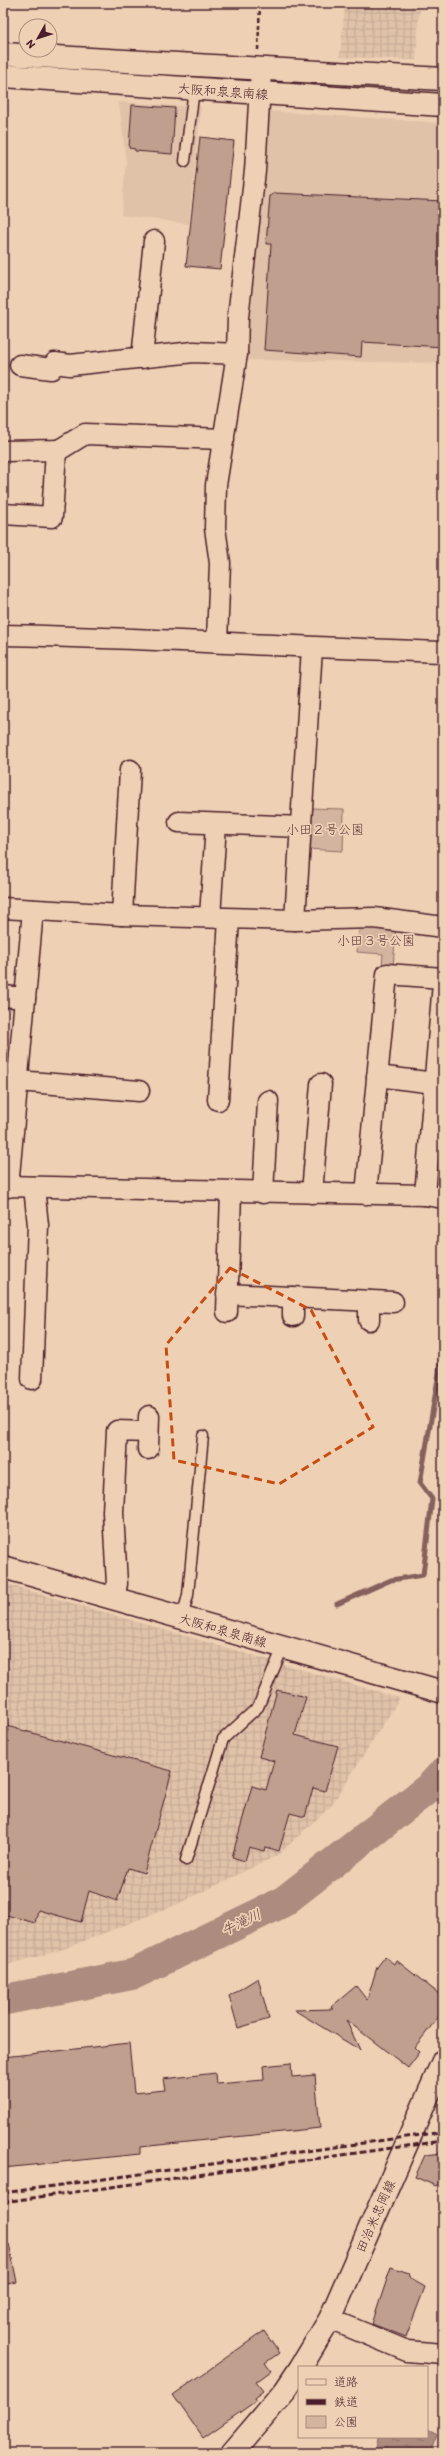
<svg xmlns="http://www.w3.org/2000/svg" width="446" height="2456" font-family="Itim,'Klee One',sans-serif">
<style>
.built{fill:#e0c2a9}
.industrial{fill:url(#industrial-grid)}
.park{fill:#d3b49e;stroke:#8e6a64}
.water{fill:url(#water-ripples);stroke:#85605d}
.lines{fill:none;stroke-linecap:round;stroke-linejoin:round}
.stream{stroke:#85605d;stroke-width:5}
.river{stroke:#ad8b7e;stroke-width:31}
.building{fill:#c09f8e;stroke:#4a1f2b}
.service-casing{stroke:#4a1f2b;stroke-width:13}
.minor-casing{stroke:#4a1f2b;stroke-width:23}
.secondary-casing{stroke:#4a1f2b;stroke-width:25}
.primary-casing{stroke:#4a1f2b;stroke-width:25}
.path{stroke:#4a1f2b;stroke-width:2.5;stroke-dasharray:4 3;stroke-linecap:butt}
.service{stroke:#eed1b4;stroke-width:10}
.minor{stroke:#eed1b4;stroke-width:20}
.secondary{stroke:#eed1b4;stroke-width:22}
.primary{stroke:#eed1b4;stroke-width:22}
.rail{stroke:#4a1f2b;stroke-width:3;stroke-dasharray:6 3;stroke-linecap:butt}
.marked{fill:none;stroke:#c84d12;stroke-width:3;stroke-dasharray:8 5;stroke-linejoin:round}
.labels{text-anchor:middle;stroke-width:3.5;stroke-linejoin:round;paint-order:stroke}
.street-label{font-size:13px;fill:#4a1f2b;stroke:#eed1b4}
.park-label{font-size:13px;fill:#5f353c;stroke:#eed1b4}
.water-label{font-size:14px;font-style:italic;fill:#633a40;stroke:#eed1b4}
</style>
<defs>
<pattern id="industrial-grid" width="8" height="8" patternUnits="userSpaceOnUse"><rect width="8" height="8" fill="#e0c2a9"/><path d="M0 4h8M4 0v8" fill="none" stroke="#c2a692"/></pattern>
<pattern id="water-ripples" width="26" height="14" patternUnits="userSpaceOnUse"><rect width="26" height="14" fill="#ad8b7e"/><path d="M2 4q2-2 4 0t4 0M15 11q2-2 4 0t4 0" fill="none" stroke="#8f7167"/></pattern>
</defs>
<rect width="100%" height="100%" fill="#eed1b4"/>
<filter id="ink" filterUnits="userSpaceOnUse"><feTurbulence type="fractalNoise" baseFrequency=".025" numOctaves="2"/><feDisplacementMap in="SourceGraphic" scale="8" xChannelSelector="R" yChannelSelector="G"/><feConvolveMatrix kernelMatrix="1 2 1 2 8 2 1 2 1" color-interpolation-filters="sRGB"/></filter>
<g filter="url(#ink)">
<g class="built">
<path d="M119,102L201,107L189,224L121,215L126,162Z"/>
<path d="M267,111L443,123V363L242,360Z"/>
</g>
<g class="industrial">
<path d="M345,3H420L416,60L340,57Z"/>
<path d="M3,1583L400,1698L331,1806L278,1855L176,1905L61,1950L3,1966Z"/>
</g>
<g class="park">
<path d="M308,808L344,809L343,851L306,849Z"/>
<path d="M359,925L396,928L393,967L382,966L383,954L357,952Z"/>
</g>
<path class="water" d="M427,2429L437,2435L430,2453H376L379,2437H427Z"/>
<g class="lines">
<path class="stream" d="M337,1604L391,1580L423,1575L432,1499L420,1483L439,1373L443,1328"/>
<path class="river" d="M3,2000L134,1974L283,1902L430,1787L443,1773"/>
</g>
<g class="building">
<path d="M132,105L175,108L172,154L135,151V149L129,148Z"/>
<path d="M200,137L234,141L220,269L186,266Z"/>
<path d="M275,193L443,201V347L362,342L361,357L264,350L271,244H266L270,196Z"/>
<path d="M277,1690L306,1697L295,1735L338,1746L325,1791L313,1788L305,1817L290,1813L279,1851L265,1847L264,1851L249,1847L245,1861L232,1857L252,1786L266,1790L274,1761L259,1757Z"/>
<path d="M3,1725L172,1771L144,1873L128,1868L117,1901L89,1891L81,1922L38,1910L35,1923L3,1914Z"/>
<path d="M385,1957L394,1964L396,1960L443,1997V2011L415,2047L420,2052L408,2068L346,2020L360,2050L294,2010L333,2009L331,2007L356,1986L367,2000L377,1967Z"/>
<path d="M258,1978L269,2019L238,2028L229,1996Z"/>
<path d="M129,2043L134,2093L165,2090L163,2079L216,2073L217,2084L264,2080L263,2066L291,2063L292,2077L315,2075L320,2128L140,2147V2154L3,2168V2057Z"/>
<path d="M443,2153V2179L436,2186L415,2177L425,2155Z"/>
<path d="M3,2244H9L17,2282L3,2285Z"/>
<path d="M391,2267L409,2273L411,2279L425,2287L406,2337L372,2324Z"/>
<path d="M264,2331L279,2353L265,2363L271,2371L256,2382L263,2391L254,2398L256,2401L203,2438L173,2395Z"/>
</g>
<g class="lines">
<defs>
<g id="service">
<path d="M185,161L194,89"/>
<path d="M182,1618L188,1595L203,1436"/>
<path d="M186,1860L223,1739L258,1707L283,1647"/>
</g>
<g id="minor">
<path d="M142,358L154,241"/>
<path d="M20,365L51,369L55,363L70,365L194,352L237,354"/>
<path d="M3,451L59,450L85,434L224,439"/>
<path d="M3,514L52,517L56,450"/>
<path d="M3,635C150,638 296,647 443,652"/>
<path d="M217,641L220,563L215,528L216,485L237,354L238,317L255,171L261,70"/>
<path d="M179,822L301,827"/>
<path d="M3,908L122,915L295,920L374,918L443,927"/>
<path d="M122,915L130,770"/>
<path d="M210,917L216,824"/>
<path d="M295,920L312,648"/>
<path d="M3,996L25,998"/>
<path d="M377,1076L435,1083"/>
<path d="M18,1081L139,1091"/>
<path d="M218,1100L229,919"/>
<path d="M3,1186L425,1195L443,1198"/>
<path d="M8,1187L33,910"/>
<path d="M263,1193L268,1101"/>
<path d="M312,1193L321,1084"/>
<path d="M366,1194L387,974L443,978"/>
<path d="M425,1195L443,983"/>
<path d="M227,1294L393,1302"/>
<path d="M293,1297V1316"/>
<path d="M227,1312L231,1193"/>
<path d="M369,1320V1301"/>
<path d="M32,1379L38,1225L34,1187"/>
<path d="M148,1449L149,1416"/>
<path d="M114,1598L117,1584L113,1512L117,1431L148,1432"/>
<path d="M330,2319L407,2351L443,2354"/>
</g>
<g id="secondary">
<path d="M301,2367L330,2319L443,2061"/>
<path d="M232,2453L285,2391L299,2370"/>
</g>
<g id="primary">
<path d="M3,54L443,79"/>
<path d="M3,76L443,105"/>
<path d="M3,1567L443,1692"/>
</g>
</defs>
<use href="#service" class="service-casing"/>
<use href="#minor" class="minor-casing"/>
<use href="#secondary" class="secondary-casing"/>
<use href="#primary" class="primary-casing"/>
<path class="path" d="M258,50L260,3"/>
<use href="#service" class="service"/>
<use href="#minor" class="minor"/>
<use href="#secondary" class="secondary"/>
<use href="#primary" class="primary"/>
<g class="rail">
<path d="M3,2193L443,2132"/>
<path d="M3,2202L443,2141"/>
</g>
</g>
</g>
<path class="marked" d="M230,1268L311,1310L373,1427L279,1484L174,1460L166,1345Z"/>
<g class="labels">
<g class="street-label">
<text transform="translate(223 91) rotate(4)" y="5">大阪和泉泉南線</text>
<text transform="translate(223 1630) rotate(16)" y="5">大阪和泉泉南線</text>
<text transform="translate(375 2216) rotate(-66)" y="5">田治米忠岡線</text>
</g>
<g class="park-label">
<text x="325" y="834">小田２号公園</text>
<text x="376" y="945">小田３号公園</text>
</g>
<g class="water-label">
<text transform="translate(241 1922) rotate(-25)" y="5">牛滝川</text>
</g>
</g>
<rect width="446" height="2456" fill="none" stroke="#eed1b4" stroke-width="16"/>
<rect x="8" y="8" width="430" height="2440" fill="none" stroke="#4a1f2b" stroke-width="1.5" filter="url(#ink)"/>
<rect x="298" y="2366" width="130" height="72" fill="#eed1b4" stroke="#ac8a7d"/>
<rect x="306" y="2379" width="20" height="6" fill="#eed1b4" stroke="#ac8a7d"/>
<text x="334" y="2386" font-size="12" fill="#4a1f2b">道路</text>
<rect x="306" y="2399" width="20" height="6" fill="#4a1f2b" stroke="#ac8a7d"/>
<text x="334" y="2406" font-size="12" fill="#4a1f2b">鉄道</text>
<rect x="306" y="2416" width="20" height="12" fill="#d3b49e" stroke="#ac8a7d"/>
<text x="334" y="2426" font-size="12" fill="#4a1f2b">公園</text>
<g transform="translate(38 38) rotate(231)"><circle r="19" fill="#eed1b4" stroke="#ac8a7d"/>
<path d="M0-3L7 15L0 10L-7 15Z" fill="#4a1f2b"/>
<text y="-6" font-size="11" font-weight="bold" text-anchor="middle" fill="#4a1f2b">N</text>
</g>
</svg>
